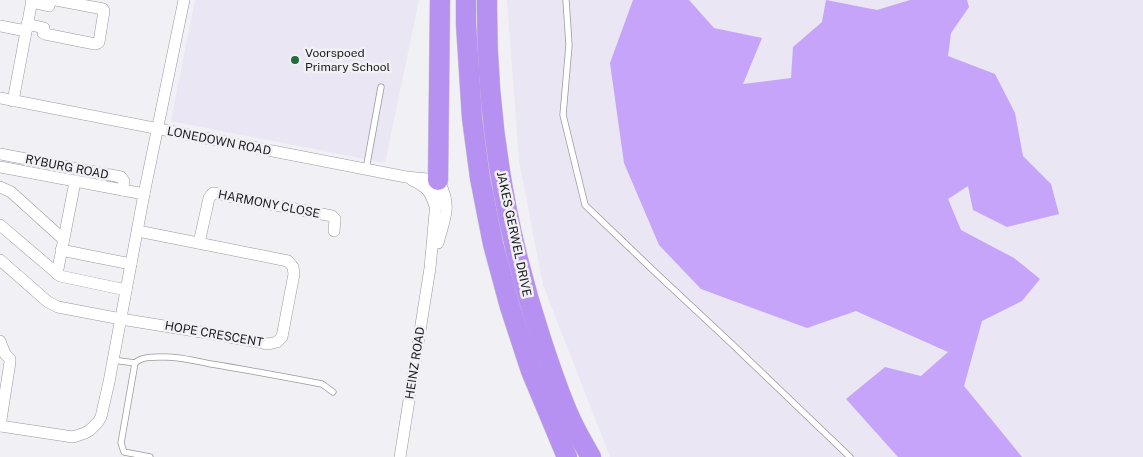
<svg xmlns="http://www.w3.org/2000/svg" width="1143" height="457" font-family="'Public Sans',sans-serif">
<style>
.built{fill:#eae6f3}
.water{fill:#c5a4fa}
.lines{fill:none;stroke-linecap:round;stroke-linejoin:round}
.lane-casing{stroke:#99989d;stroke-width:7}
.street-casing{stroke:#99989d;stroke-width:12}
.highway-casing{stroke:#cdcdcd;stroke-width:21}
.lane{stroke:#fff;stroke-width:5.5}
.street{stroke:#fff;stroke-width:11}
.highway{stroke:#b791f2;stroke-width:20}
.poi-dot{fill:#216d3b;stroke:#f1f0f5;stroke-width:2}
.labels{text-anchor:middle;stroke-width:5;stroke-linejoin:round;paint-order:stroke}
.poi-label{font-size:12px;fill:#1b1b1d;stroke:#f1f0f5;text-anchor:start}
.street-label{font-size:12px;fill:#1b1b1d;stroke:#f1f0f5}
</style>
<rect width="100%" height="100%" fill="#f1f0f5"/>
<g class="built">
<path d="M195,0H419L385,163L171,121Z"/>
<path d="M507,0H1143V457H610L543,285L519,161Z"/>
</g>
<path class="water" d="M633,0H689L714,28L762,38L743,84L791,78L793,47L822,22L826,0L877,10L910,0H967L969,7L951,33L948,56L995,74L1015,113L1023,156L1051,184L1059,214L1007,227L973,210L968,186L948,199L961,230L1014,258L1040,279L1022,301L982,321L964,386L1022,457H898L846,399L885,367L921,376L948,352L856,311L807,328L701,289L659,245L624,163L610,63Z"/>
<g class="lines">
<defs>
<g id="lane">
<path d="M566,0L569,45L563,115L585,205L657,274L732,344L850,457"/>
<path d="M366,169L381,87"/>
<path d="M113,360L135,363"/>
<path d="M150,457L124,452L121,443L135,363C142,356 155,357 165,357C180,357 196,361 211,364C248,370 285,377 322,384L333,392"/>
</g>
<g id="street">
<path d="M31,2L49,6L51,0"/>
<path d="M27,24L44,28L43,33L45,34L95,44L98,43L99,42L104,11L103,9L56,0"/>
<path d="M0,26L26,31"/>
<path d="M0,98L406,177L438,180"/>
<path d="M13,101L32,0"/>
<path d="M0,154L121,177L124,181L122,190"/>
<path d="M0,167L144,194"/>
<path d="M412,180C427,187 430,191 435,206"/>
<path d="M0,187L11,192L63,239"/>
<path d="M0,225L60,276L126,290"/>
<path d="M199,243L209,198L213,193L332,216L335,219L334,231"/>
<path d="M438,243C445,216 452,207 439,181"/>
<path d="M61,250L131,264"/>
<path d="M0,260L48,302L58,307L121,319L207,333L268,344L277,342L282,337L294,274L293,267L288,261L138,231"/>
<path d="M57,274L75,182"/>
<path d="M0,341L5,354L10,359V362L0,426"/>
<path d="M0,426L73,437L85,433L90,430L98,422L101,417L109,382L144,194L184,0"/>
<path d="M400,457L430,268L438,180"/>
</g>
<g id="highway">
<path d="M466,0V24L472,118L480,178L493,244L510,307L531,371L567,457"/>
<path d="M487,0C486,115 505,230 541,339C550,366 559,394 571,420C577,433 584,445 591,457"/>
<path d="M438,180L440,0"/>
</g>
</defs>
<use href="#lane" class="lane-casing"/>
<use href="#street" class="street-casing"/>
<use href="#highway" class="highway-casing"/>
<use href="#lane" class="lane"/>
<use href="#street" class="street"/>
<use href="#highway" class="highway"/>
</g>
<circle class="poi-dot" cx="295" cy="60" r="5"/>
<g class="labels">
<g class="poi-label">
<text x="305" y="57">Voorspoed<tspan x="305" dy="14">Primary School</tspan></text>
</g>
<g class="street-label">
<text transform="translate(219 141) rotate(11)" y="4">LONEDOWN ROAD</text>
<text transform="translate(67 167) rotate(11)" y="4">RYBURG ROAD</text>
<text transform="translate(269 204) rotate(11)" y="4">HARMONY CLOSE</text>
<text transform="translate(514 234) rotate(78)" y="4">JAKES GERWEL DRIVE</text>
<text transform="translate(214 334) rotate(10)" y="4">HOPE CRESCENT</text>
<text transform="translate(415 363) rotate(-81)" y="4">HEINZ ROAD</text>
</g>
</g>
</svg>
